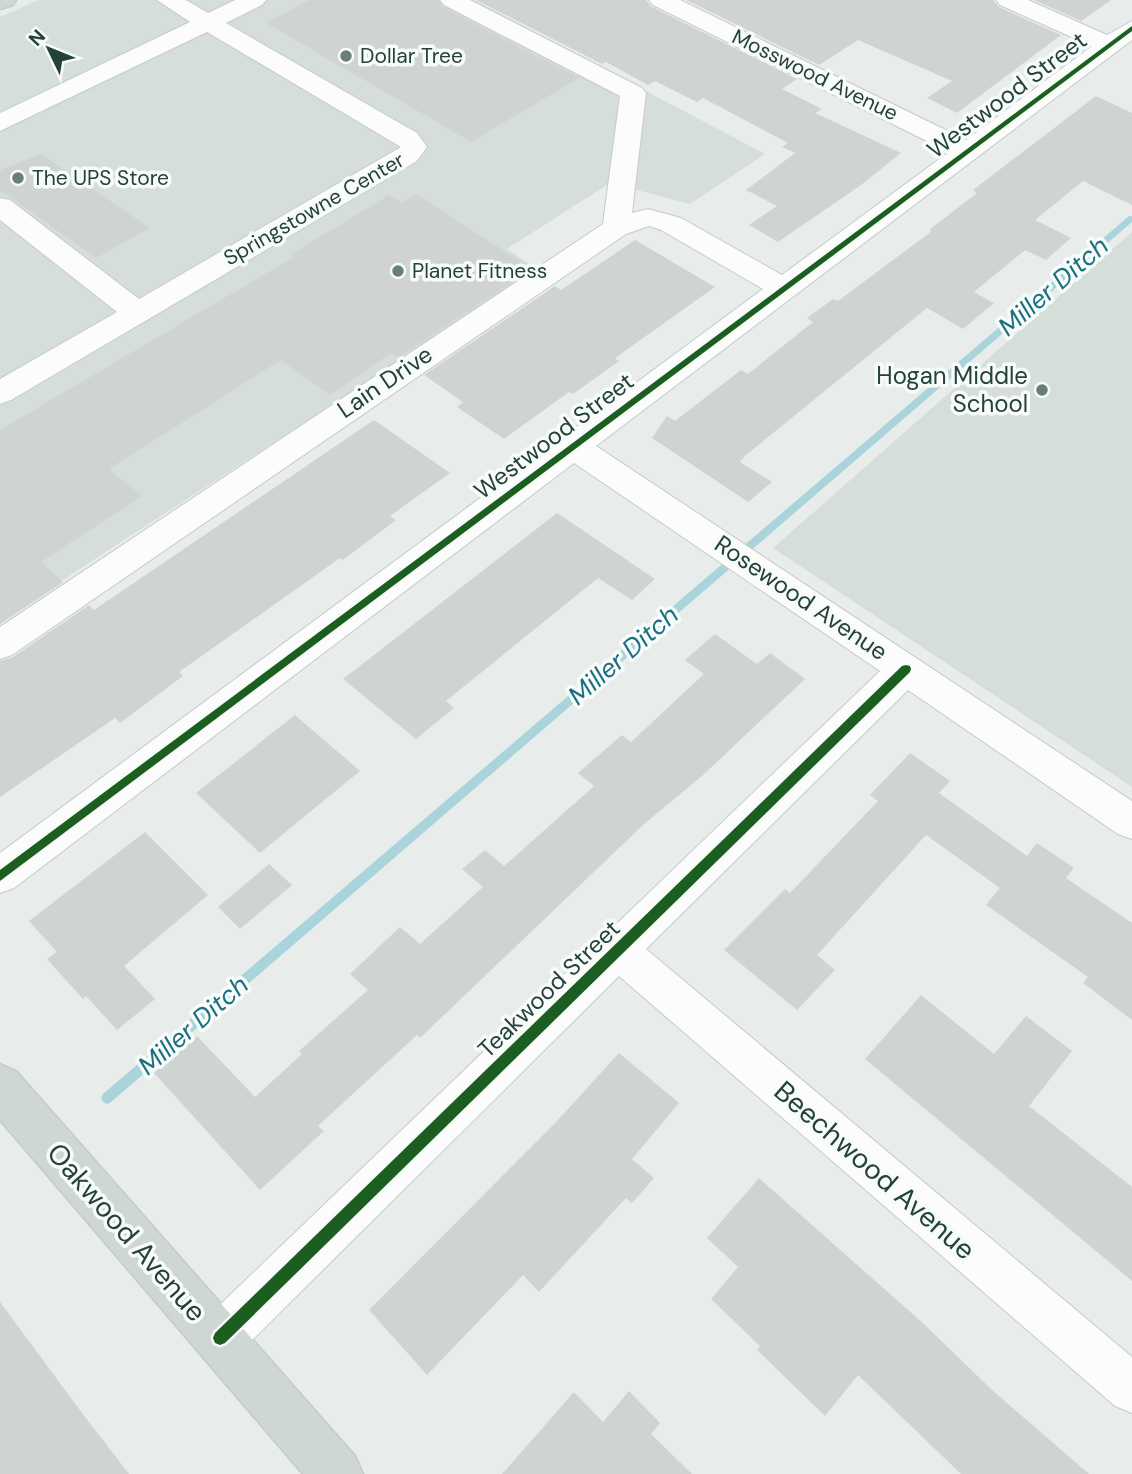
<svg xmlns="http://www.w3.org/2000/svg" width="1132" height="1474" font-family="'DM Sans',sans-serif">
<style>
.built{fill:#d6dedb}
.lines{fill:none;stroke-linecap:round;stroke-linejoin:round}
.stream{fill:#a9d4db;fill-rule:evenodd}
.building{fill:#cfd4d2}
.minor-casing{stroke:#c5cac8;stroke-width:2}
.major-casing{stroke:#c3ccc9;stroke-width:3}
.minor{fill:#fcfcfc;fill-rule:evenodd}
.major{fill:#cfd7d5;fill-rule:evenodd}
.cycleway-casing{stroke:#f7fbf9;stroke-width:5}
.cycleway{fill:#1b5e20;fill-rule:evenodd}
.poi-dot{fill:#697e78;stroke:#f7fbf9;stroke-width:2.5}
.labels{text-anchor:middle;stroke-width:7;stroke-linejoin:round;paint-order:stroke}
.far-poi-label{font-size:21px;fill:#24423a;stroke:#f7fbf9;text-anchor:start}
.far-street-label{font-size:21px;fill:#24423a;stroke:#f7fbf9}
.street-label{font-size:24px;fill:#24423a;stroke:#f7fbf9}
.poi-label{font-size:24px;fill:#24423a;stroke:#f7fbf9;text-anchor:end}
.water-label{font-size:26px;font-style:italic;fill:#1c6f80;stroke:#f7fbf9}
.near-street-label{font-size:28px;fill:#24423a;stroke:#f7fbf9}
</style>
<rect width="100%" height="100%" fill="#e8edeb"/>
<g class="built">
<path d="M38,0H474L765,154L690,204L610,183L507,249L538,270L0,621V17Z"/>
<path d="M1132,232V787L773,548Z"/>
</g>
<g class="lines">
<path class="stream" d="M1129,216H1132V222L111,1102L107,1104L103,1102L101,1098L103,1094Z"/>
</g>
<g class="building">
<path d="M309,0H437L443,7L579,78L471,142L266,23Z"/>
<path d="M476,0H646L652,7L797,79L782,89L822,109L815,113L901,153L861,185L778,242L749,225L777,206L746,190L795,153L782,147L788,143L703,98L697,102L655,81L648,85L606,62L602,64Z"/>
<path d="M686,0H993L999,7L1061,35L957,113L927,98L952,81L858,40L819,65Z"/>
<path d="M1034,0H1111L1081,21Z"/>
<path d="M1096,96L1132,113V205L1083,181L1035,220L1071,238L1046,260L1025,250L974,292L994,303L963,329L927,308L746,455L740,462L772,482L748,502L652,438L667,416L675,421L741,370L748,374L813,322L807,318L833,299L838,301L932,231L929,230L977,193L973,190Z"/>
<path d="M41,154L150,228L96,258L0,190V170Z"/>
<path d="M416,194L532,269L398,358L391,353L330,395L281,360L109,469L142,496L41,562L63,582L0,624V430L294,257L290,255L389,195L402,203Z"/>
<path d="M635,240L715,287L615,358L619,361L573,394L569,392L504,439L457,407L463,402L424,375L555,286L561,290Z"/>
<path d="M374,420L450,473L390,516L396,520L343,560L340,558L179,672L183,676L120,723L115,718L0,797V661L13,657L89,605L94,610Z"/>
<path d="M557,513L655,579L632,600L598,578L446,701L454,708L416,739L343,679Z"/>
<path d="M715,634L757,664L770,653L805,679L702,776L643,825L420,1038L417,1035L318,1126L324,1131L260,1190L154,1073L197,1036L255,1097L302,1054L299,1051L368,990L350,974L400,927L420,944L483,887L462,869L485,850L504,866L594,786L578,773L622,735L631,742L704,674L685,660Z"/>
<path d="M295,715L360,771L260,853L196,793Z"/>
<path d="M910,753L950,781L939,793L1027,856L1037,843L1074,868L1066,878L1132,923V1020L1083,983L1088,977L986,905L1000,888L926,835L817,955L835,970L797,1010L724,950L785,889L790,893L878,801L870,795Z"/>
<path d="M145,832L208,895L124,966L155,999L117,1030L86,996L83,999L47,959L57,952L29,921Z"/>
<path d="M269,864L292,885L240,929L218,907Z"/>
<path d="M921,995L994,1054L1026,1016L1072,1051L1029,1106L1132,1187V1281L865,1059Z"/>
<path d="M619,1053L679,1103L632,1159L654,1178L632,1203L626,1198L539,1292L523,1275L427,1375L369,1310L557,1121Z"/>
<path d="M759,1178L925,1325L991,1389L1089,1474H961L858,1375L825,1416L757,1350L760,1346L711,1299L738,1267L707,1238Z"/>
<path d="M0,1302L82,1413L129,1474H0Z"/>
<path d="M629,1391L660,1423L651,1434L692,1474H502L574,1392L603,1422Z"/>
</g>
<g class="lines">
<defs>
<g id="minor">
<path d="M157,0H186L208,13L235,0H266L262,5L226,23L417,133L427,147L417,161L11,400L0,404V379L117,312L0,220V198L10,200L139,299L401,147L207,32L0,131V113L190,22Z"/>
<path d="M440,0H470L642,88L646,93L632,213L648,209L681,218L782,275L949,152L653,5L649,0H680L966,140L1092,46L1000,5L996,0H1028L1107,35L1132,21V40L596,446L1132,801V839L1118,834L908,690L646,949L1132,1357V1413L1115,1406L619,976L237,1355L220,1362L203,1355L196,1338L203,1321L880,671L574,463L14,888L0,893V853L763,289L661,230L649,226L626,234L12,655L0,659V627L603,224L620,96L444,5Z"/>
</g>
<g id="major">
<path d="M0,0H16L13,5L0,9Z"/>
<path d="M0,1064L16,1071L355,1456L363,1474H303L0,1120Z"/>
</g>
</defs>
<use href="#minor" class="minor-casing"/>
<use href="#major" class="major-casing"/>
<use href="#minor" class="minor"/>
<use href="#major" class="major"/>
<defs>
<g id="cycleway">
<path d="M1132,26V31L0,881V870Z"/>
<path d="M906,665L910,666L911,669L910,672L225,1343L220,1345L215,1343L213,1338L215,1333L902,666Z"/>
</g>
</defs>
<use href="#cycleway" class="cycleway-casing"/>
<use href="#cycleway" class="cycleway"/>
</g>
<g class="poi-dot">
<circle cx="346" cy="56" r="7"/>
<circle cx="18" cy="178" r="7"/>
<circle cx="398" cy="271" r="7"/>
<circle cx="1042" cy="390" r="7"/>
</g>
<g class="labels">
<g class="far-poi-label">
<text x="360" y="63">Dollar Tree</text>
<text x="32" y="185">The UPS Store</text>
<text x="412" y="278">Planet Fitness</text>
</g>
<g class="far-street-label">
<text transform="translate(815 75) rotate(26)" y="7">Mosswood Avenue</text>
<text transform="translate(314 209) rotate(-30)" y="7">Springstowne Center</text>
</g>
<g class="street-label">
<text transform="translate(1007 95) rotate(-37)" y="8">Westwood Street</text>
<text transform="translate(385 382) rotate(-34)" y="8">Lain Drive</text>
<text transform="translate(554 436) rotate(-37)" y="8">Westwood Street</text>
<text transform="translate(801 598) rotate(34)" y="8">Rosewood Avenue</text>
<text transform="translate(549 989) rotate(-44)" y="8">Teakwood Street</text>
</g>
<g class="poi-label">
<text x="1028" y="384">Hogan Middle<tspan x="1028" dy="28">School</tspan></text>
</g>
<g class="water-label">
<text transform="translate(1053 286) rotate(-41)" y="9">Miller Ditch</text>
<text transform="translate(623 655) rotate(-41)" y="9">Miller Ditch</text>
<text transform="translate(193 1025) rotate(-41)" y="9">Miller Ditch</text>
</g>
<g class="near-street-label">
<text transform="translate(875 1170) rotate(41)" y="10">Beechwood Avenue</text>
<text transform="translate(127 1232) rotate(49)" y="10">Oakwood Avenue</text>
</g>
</g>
<g transform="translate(49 49) rotate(313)" stroke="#f7fbf9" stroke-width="5" paint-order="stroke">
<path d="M0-5L12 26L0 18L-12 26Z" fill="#24423a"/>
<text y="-10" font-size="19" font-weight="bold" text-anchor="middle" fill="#24423a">N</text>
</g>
</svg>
